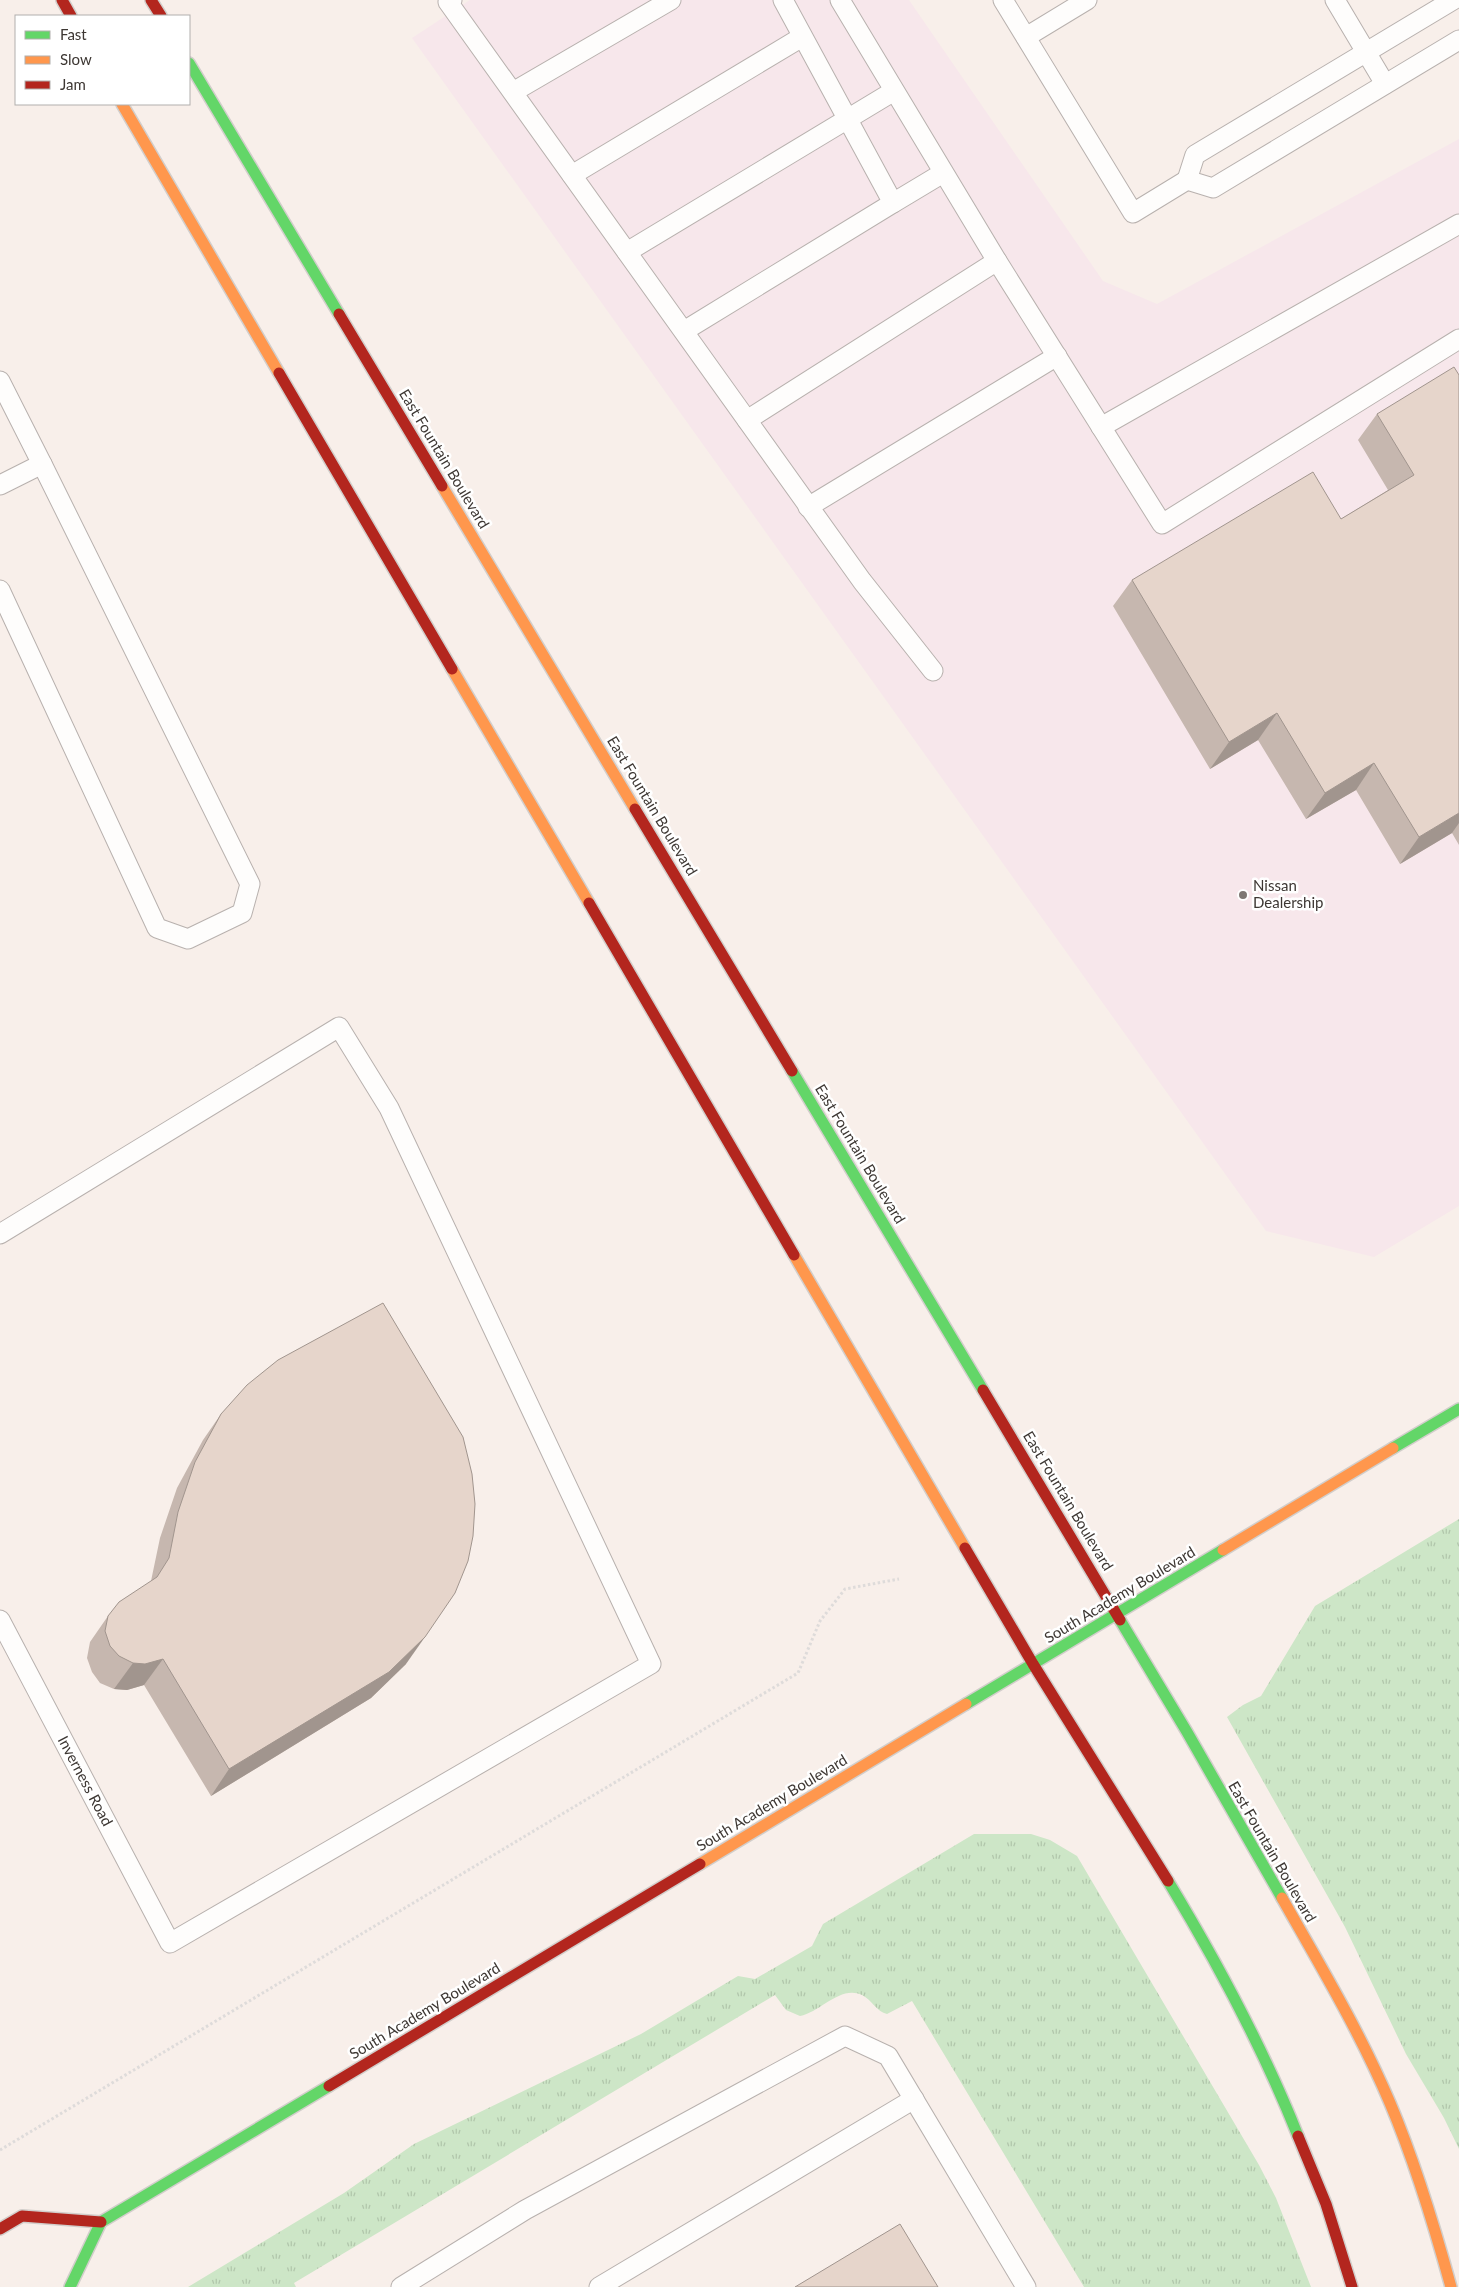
<svg xmlns="http://www.w3.org/2000/svg" width="1459" height="2287" font-family="Lato,sans-serif">
<style>
.commercial{fill:#f7e7eb}
.grass{fill:url(#grass-tufts)}
.lines{fill:none;stroke-linecap:round;stroke-linejoin:round}
.lane-casing{stroke:#b8b1ae;stroke-width:21}
.fast-casing{stroke:#d2cecb;stroke-width:14}
.slow-casing{stroke:#d2cecb;stroke-width:14}
.jam-casing{stroke:#d2cecb;stroke-width:14}
.path{stroke:#dedbda;stroke-width:3;stroke-dasharray:2.5 2.5;stroke-linecap:butt}
.lane{stroke:#fefdfc;stroke-width:19}
.fast{stroke:#63d668;stroke-width:11}
.slow{stroke:#ff974d;stroke-width:11}
.jam{stroke:#b3261e;stroke-width:11}
.wall{fill:#c6b7af}
.shaded-wall{fill:#a1958e}
.building{fill:#e6d5cb;stroke:#a1958e}
.poi-dot{fill:#7e7773;stroke:#fff;stroke-width:2}
.labels{text-anchor:middle;stroke-width:5;stroke-linejoin:round;paint-order:stroke}
.street-label{font-size:15px;fill:#3d3733;stroke:#fff}
.poi-label{font-size:15px;fill:#3d3733;stroke:#fff;text-anchor:start}
</style>
<defs>
<pattern id="grass-tufts" width="24" height="20" patternUnits="userSpaceOnUse" patternTransform="scale(1.25)"><rect width="24" height="20" fill="#cde6c7"/><path d="M3 7l-1-3M5 7V3M7 7l1-3M15 17l-1-3M17 17v-4M19 17l1-3" fill="none" stroke="#b1c6ab"/></pattern>
</defs>
<rect width="100%" height="100%" fill="#f8efea"/>
<path class="commercial" d="M470,0H909L1103,281L1157,304L1459,139V1206L1374,1257L1266,1231L412,38Z"/>
<g class="grass">
<path d="M1459,1519V2149L1444,2118L1406,2054L1345,1927L1227,1717L1243,1705L1261,1696L1315,1606Z"/>
<path d="M974,1834H1031L1050,1840L1077,1856L1259,2165L1276,2198L1311,2287H1084L912,2001L887,2014C877,2012 872,2000 862,1995C840,1985 821,2012 800,2016L786,2010L775,1995L294,2283L296,2287H188L344,2193L414,2144L641,2034L738,1976L755,1979L812,1946L823,1924Z"/>
</g>
<g class="lines">
<defs>
<g id="lane">
<path d="M452,0L448,2L862,581L933,671"/>
<path d="M783,0L893,203L943,173"/>
<path d="M840,0L997,261L1162,524L1459,339"/>
<path d="M1003,0L1133,213L1187,180"/>
<path d="M1335,0L1385,84"/>
<path d="M1453,0L1195,155L1187,180L1213,188L1459,40"/>
<path d="M1026,37L1087,0"/>
<path d="M513,92L671,0"/>
<path d="M572,175L802,37"/>
<path d="M627,252L894,91"/>
<path d="M684,331L893,203"/>
<path d="M0,381L42,464L0,485"/>
<path d="M747,420L997,261"/>
<path d="M1101,427L1459,224"/>
<path d="M808,507L1057,356"/>
<path d="M0,590L157,928L188,939L242,913L250,884L42,464"/>
<path d="M0,1234L339,1027L389,1108L651,1664L170,1943L0,1620"/>
<path d="M401,2287L525,2210L845,2036L888,2056L1026,2287"/>
<path d="M599,2287L914,2099"/>
</g>
<g id="fast">
<path d="M189,63L339,314"/>
<path d="M792,1071L983,1390"/>
<path d="M1393,1448L1459,1409"/>
<path d="M1120,1620L1187,1732L1282,1898"/>
<path d="M966,1704L1223,1550"/>
<path d="M1168,1881C1217,1962 1263,2048 1298,2136"/>
<path d="M70,2287L101,2222L329,2086"/>
</g>
<g id="slow">
<path d="M122,104L279,373"/>
<path d="M442,486L635,809"/>
<path d="M452,669L589,903"/>
<path d="M794,1255L965,1548"/>
<path d="M1223,1550L1393,1448"/>
<path d="M700,1864L966,1704"/>
<path d="M1282,1898C1320,1965 1360,2032 1390,2103C1415,2162 1434,2225 1451,2287"/>
</g>
<g id="jam">
<path d="M62,0L71,16"/>
<path d="M151,0L161,16"/>
<path d="M339,314L442,486"/>
<path d="M279,373L452,669"/>
<path d="M635,809L792,1071"/>
<path d="M589,903L794,1255"/>
<path d="M983,1390L1120,1620"/>
<path d="M965,1548L1033,1664L1168,1881"/>
<path d="M329,2086L700,1864"/>
<path d="M1298,2136L1326,2204L1352,2287"/>
<path d="M0,2229L22,2216L101,2222"/>
</g>
</defs>
<use href="#lane" class="lane-casing"/>
<use href="#fast" class="fast-casing"/>
<use href="#slow" class="slow-casing"/>
<use href="#jam" class="jam-casing"/>
<path class="path" d="M0,2150L798,1673L820,1621L845,1589L899,1579"/>
<use href="#lane" class="lane"/>
<use href="#fast" class="fast"/>
<use href="#slow" class="slow"/>
<use href="#jam" class="jam"/>
</g>
<g class="wall">
<path d="M1459,375V845L1452,833L1400,864L1356,790L1306,819L1258,740L1210,769L1113,606L1132,580L1341,519L1388,490L1358,440L1377,414Z"/>
<path d="M221,1414L406,1664L371,1698L211,1796L144,1685L127,1690L114,1689L100,1683L92,1672L87,1658L90,1642L108,1616L151,1581L160,1538L177,1488L203,1440Z"/>
</g>
<g class="shaded-wall">
<path d="M1277,713L1258,740L1210,769L1229,742Z"/>
<path d="M1374,763L1356,790L1306,819L1325,793Z"/>
<path d="M1459,813V823L1452,833L1400,864L1419,837Z"/>
<path d="M425,1637L406,1664L371,1698L211,1796L229,1769Z"/>
<path d="M163,1659L144,1685L127,1690L114,1689L133,1663Z"/>
</g>
<g class="building">
<path d="M1454,367L1459,375V813L1419,837L1374,763L1325,793L1277,713L1229,742L1132,580L1313,472L1341,519L1414,475L1377,414Z"/>
<path d="M383,1303L463,1437L472,1474L475,1504L473,1536L468,1561L455,1593L425,1637L389,1672L229,1769L163,1659L145,1664L133,1663L119,1656L110,1646L105,1631L108,1616L119,1602L157,1577L169,1558L178,1512L195,1462L221,1414L247,1385L278,1360Z"/>
<path d="M900,2224L938,2287H795Z"/>
</g>
<circle class="poi-dot" cx="1243" cy="895" r="5"/>
<g class="labels">
<g class="street-label">
<text transform="translate(444 459) rotate(59)" y="5">East Fountain Boulevard</text>
<text transform="translate(652 806) rotate(59)" y="5">East Fountain Boulevard</text>
<text transform="translate(860 1154) rotate(59)" y="5">East Fountain Boulevard</text>
<text transform="translate(1068 1501) rotate(59)" y="5">East Fountain Boulevard</text>
<text transform="translate(1120 1595) rotate(-31)" y="5">South Academy Boulevard</text>
<text transform="translate(85 1781) rotate(62)" y="5">Inverness Road</text>
<text transform="translate(772 1803) rotate(-31)" y="5">South Academy Boulevard</text>
<text transform="translate(1272 1852) rotate(60)" y="5">East Fountain Boulevard</text>
<text transform="translate(425 2011) rotate(-31)" y="5">South Academy Boulevard</text>
</g>
<g class="poi-label">
<text x="1253" y="891">Nissan<tspan x="1253" dy="17">Dealership</tspan></text>
</g>
</g>
<rect x="15" y="15" width="175" height="90" fill="#ffffff" stroke="#b1afad"/>
<rect x="25" y="31" width="25" height="8" fill="#63d668" stroke="#b1afad"/>
<text x="60" y="40" font-size="15" fill="#3d3733">Fast</text>
<rect x="25" y="56" width="25" height="8" fill="#ff974d" stroke="#b1afad"/>
<text x="60" y="65" font-size="15" fill="#3d3733">Slow</text>
<rect x="25" y="81" width="25" height="8" fill="#b3261e" stroke="#b1afad"/>
<text x="60" y="90" font-size="15" fill="#3d3733">Jam</text>
</svg>
